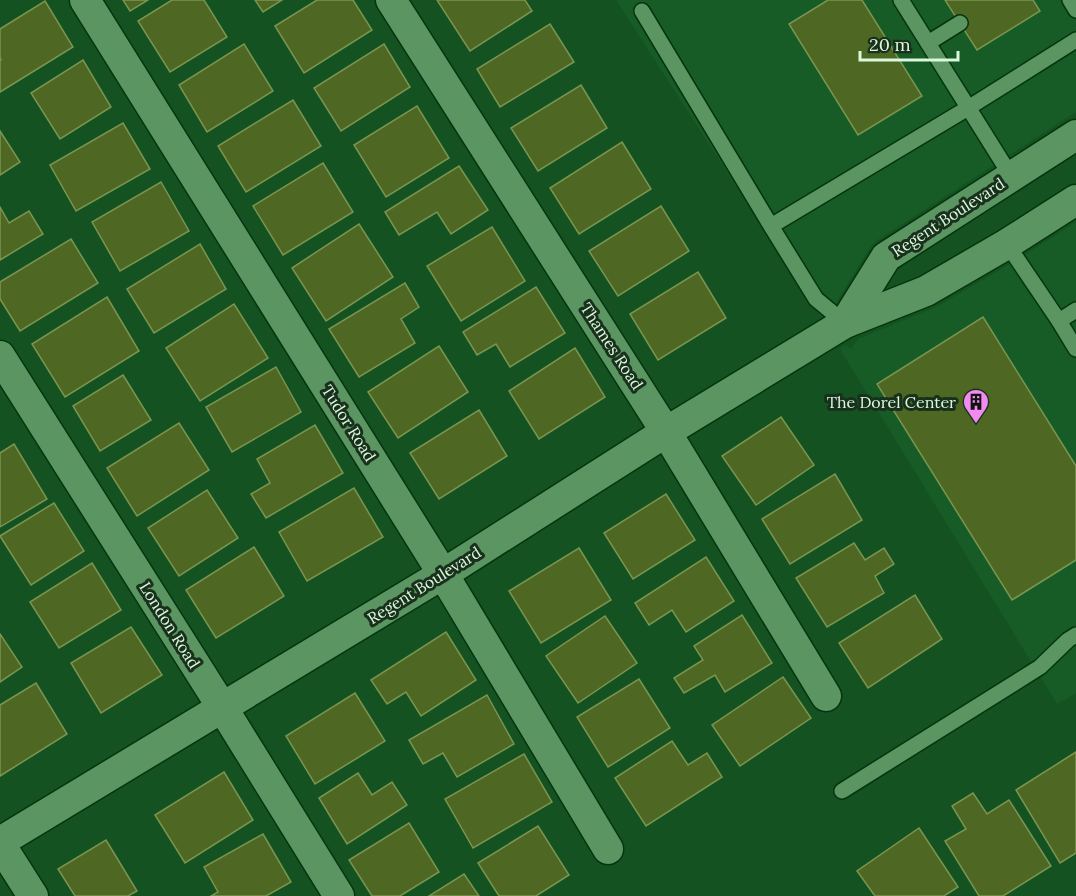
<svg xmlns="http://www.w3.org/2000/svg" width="1076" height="896" font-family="Lora,serif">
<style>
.built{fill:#175c26}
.building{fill:#4e6824;stroke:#799550;stroke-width:1.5}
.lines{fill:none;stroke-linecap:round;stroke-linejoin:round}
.service-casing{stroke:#053510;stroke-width:18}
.minor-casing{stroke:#053510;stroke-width:33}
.service{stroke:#5b9562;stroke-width:15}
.minor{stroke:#5b9562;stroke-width:30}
.labels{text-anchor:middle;stroke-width:6;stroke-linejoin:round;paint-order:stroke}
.street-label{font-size:16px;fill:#daf8dc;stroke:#19311c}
.poi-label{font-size:16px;fill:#daf8dc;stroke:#19311c;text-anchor:end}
</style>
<rect width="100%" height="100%" fill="#155222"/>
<g class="built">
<path d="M616,0H1076V112L876,241L871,246L833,308L822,312L823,315L820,316Z"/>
<path d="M1076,222V693L1057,704L840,349L846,345L851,349L858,339L936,307L1017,260Z"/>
</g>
<g class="building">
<path d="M123,0H148L130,11Z"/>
<path d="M172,0H204L227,37L170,72L138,21Z"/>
<path d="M255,0H282L263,12Z"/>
<path d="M317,0H353L372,30L304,73L275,26Z"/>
<path d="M437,0H525L532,11L470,51Z"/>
<path d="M828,0H862L922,96L858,135L789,24Z"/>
<path d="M945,0H1033L1040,11L977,50Z"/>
<path d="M45,1L73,47L0,92V60H1L0,57V29Z"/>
<path d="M550,24L574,62L500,107L477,69Z"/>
<path d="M244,44L273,91L207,132L179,85Z"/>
<path d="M384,44L410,87L341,131L314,88Z"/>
<path d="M83,60L111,107L60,139L31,93Z"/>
<path d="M581,85L607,128L538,171L511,128Z"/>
<path d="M293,100L321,146L246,192L218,146Z"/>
<path d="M417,106L449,158L386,197L354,145Z"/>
<path d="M123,123L150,169L76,211L50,165Z"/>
<path d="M0,131L20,162L0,175Z"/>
<path d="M622,142L651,189L579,234L550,188Z"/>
<path d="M323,163L353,212L283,255L253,206Z"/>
<path d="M459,166L488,210L451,234L437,212L399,235L385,212Z"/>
<path d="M161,182L189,231L120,271L92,222Z"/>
<path d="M661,206L689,251L618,296L589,251Z"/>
<path d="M0,207L9,223L29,211L43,234L0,260Z"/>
<path d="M359,224L393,277L326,321L292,268Z"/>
<path d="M492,227L525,281L461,321L427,266Z"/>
<path d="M71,239L98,283L20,331L0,299V282Z"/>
<path d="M200,244L226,289L154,333L127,289Z"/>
<path d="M698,272L726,318L658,360L630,314Z"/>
<path d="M405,283L419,307L401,319L415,343L359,377L329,329Z"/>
<path d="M536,287L565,333L510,367L496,344L477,355L463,332Z"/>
<path d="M107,297L139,351L65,397L32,344Z"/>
<path d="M234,304L268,358L200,401L166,348Z"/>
<path d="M983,317L1076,466V560L1012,600L877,384Z"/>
<path d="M439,346L468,392L398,438L368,392Z"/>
<path d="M575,348L605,397L539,439L509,391Z"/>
<path d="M276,367L301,412L232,452L206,407Z"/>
<path d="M123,375L151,420L100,451L73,406Z"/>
<path d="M479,410L507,456L439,499L410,453Z"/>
<path d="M781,417L814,465L756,505L722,456Z"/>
<path d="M179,423L209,470L137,516L107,468Z"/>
<path d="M315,425L343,473L266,518L251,494L270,483L257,459Z"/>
<path d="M14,444L47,499L0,527V453Z"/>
<path d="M835,474L862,520L790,564L762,519Z"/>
<path d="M354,488L383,537L307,581L279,532Z"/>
<path d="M207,490L238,538L179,576L148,528Z"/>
<path d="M666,494L695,540L633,579L604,533Z"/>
<path d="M54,503L84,551L31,585L0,536Z"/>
<path d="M854,543L865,560L884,548L894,564L875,576L884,593L827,627L796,578Z"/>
<path d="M254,547L284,596L216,638L186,590Z"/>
<path d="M579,548L611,600L541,643L509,591Z"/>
<path d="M706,557L734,601L686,632L672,610L649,625L635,603Z"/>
<path d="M92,563L121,610L59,648L30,602Z"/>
<path d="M915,595L942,639L868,688L839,643Z"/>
<path d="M742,615L772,663L725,692L715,675L684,693L674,678L703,660L694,646Z"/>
<path d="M605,616L637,663L578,703L546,656Z"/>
<path d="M131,627L162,675L101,713L71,663Z"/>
<path d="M446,632L476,680L421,716L406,692L387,704L371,680Z"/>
<path d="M0,634L22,667L0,682Z"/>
<path d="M783,677L811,718L740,766L712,725Z"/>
<path d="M639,679L670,728L608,767L577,717Z"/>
<path d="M36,683L67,734L0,776V705Z"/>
<path d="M355,693L385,741L315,784L286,736Z"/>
<path d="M487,695L514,744L457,777L443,753L423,764L409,740Z"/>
<path d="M672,741L688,765L707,753L722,777L646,826L615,778Z"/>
<path d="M1076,752V853L1060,863L1016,790Z"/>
<path d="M524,754L552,802L473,848L445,799Z"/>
<path d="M224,772L253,820L185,863L155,815Z"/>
<path d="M358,773L372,795L392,782L407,805L347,844L319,798Z"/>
<path d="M973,793L987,814L1009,800L1051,866L1003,896H979L945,841L966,829L952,806Z"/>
<path d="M409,823L439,872L400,896H372L349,860Z"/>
<path d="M538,826L569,875L536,896H499L478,863Z"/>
<path d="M919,828L958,887L944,896H875L857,871Z"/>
<path d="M263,834L291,882L266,896H211L218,892L204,867Z"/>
<path d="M106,840L137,891L128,896H75L58,869Z"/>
<path d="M464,874L479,896H429Z"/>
</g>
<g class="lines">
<defs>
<g id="service">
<path d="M901,0L1011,176"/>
<path d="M1070,0L1076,10"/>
<path d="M642,11L771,226"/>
<path d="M928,43L960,23"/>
<path d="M1007,244L1059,321L1076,310"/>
<path d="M1059,321L1076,349"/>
<path d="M845,323L816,299L771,226L968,108L1076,40"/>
<path d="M842,791L1040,667L1068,640L1076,635"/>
</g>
<g id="minor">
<path d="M85,0L443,574L608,849"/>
<path d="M391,0L666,432L826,696"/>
<path d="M845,323L886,257L1076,135"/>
<path d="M0,356L222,707L339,896"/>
<path d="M0,842L443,574L666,432L845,323L926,291L1007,244L1076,200"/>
<path d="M0,844L33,896"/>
</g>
</defs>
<use href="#service" class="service-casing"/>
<use href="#minor" class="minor-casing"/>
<use href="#service" class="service"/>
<use href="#minor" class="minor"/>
</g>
<defs>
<symbol id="building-pin" viewBox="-11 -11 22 30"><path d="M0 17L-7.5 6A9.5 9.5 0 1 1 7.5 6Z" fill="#f28af2" stroke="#19311c"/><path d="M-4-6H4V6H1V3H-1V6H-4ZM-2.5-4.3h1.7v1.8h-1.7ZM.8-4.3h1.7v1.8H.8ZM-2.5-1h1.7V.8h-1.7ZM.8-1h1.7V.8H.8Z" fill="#111"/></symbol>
</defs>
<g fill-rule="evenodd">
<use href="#building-pin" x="961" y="387" width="30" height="40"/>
</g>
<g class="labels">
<g class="street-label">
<text transform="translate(948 217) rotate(-33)" y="6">Regent Boulevard</text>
<text transform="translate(612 346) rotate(57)" y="6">Thames Road</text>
<text transform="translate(349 423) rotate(58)" y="6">Tudor Road</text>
<text transform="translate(424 585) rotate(-32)" y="6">Regent Boulevard</text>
<text transform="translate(170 625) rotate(58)" y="6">London Road</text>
</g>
<g class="poi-label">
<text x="956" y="408">The Dorel Center</text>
</g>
</g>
<path d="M860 51v9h98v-9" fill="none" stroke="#daf8dc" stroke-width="3"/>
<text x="869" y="51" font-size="18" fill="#daf8dc" stroke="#19311c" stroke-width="4.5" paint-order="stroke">20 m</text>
</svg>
